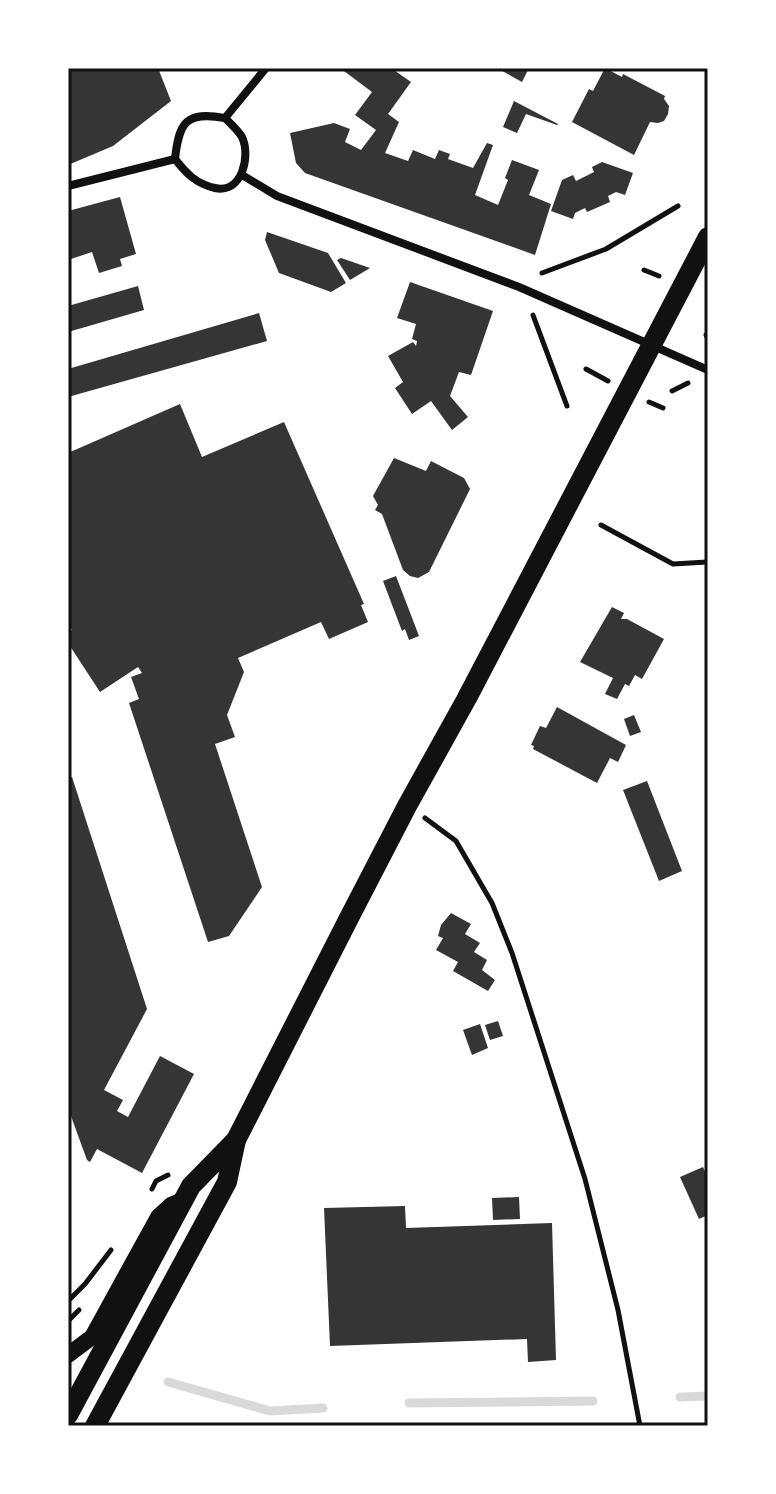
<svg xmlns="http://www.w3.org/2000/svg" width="776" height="1494" font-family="'Roboto Serif',serif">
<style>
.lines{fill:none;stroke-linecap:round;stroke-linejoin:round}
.stream{stroke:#d9d9d9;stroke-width:9}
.building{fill:#353535}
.path{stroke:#111;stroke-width:5}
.minor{stroke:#111;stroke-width:8}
.secondary{stroke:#111;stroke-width:16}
.primary{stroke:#111;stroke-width:20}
.neatline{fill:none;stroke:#111;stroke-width:3}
</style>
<rect width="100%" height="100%" fill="#fff"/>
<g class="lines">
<g class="stream">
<path d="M168,1382L270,1411L323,1408"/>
<path d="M680,1397L708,1396"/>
<path d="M409,1403L593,1401"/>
</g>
</g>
<g class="building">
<path d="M68,68H158L171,101L113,146L68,165Z"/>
<path d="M340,68H391L411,82L388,114L399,122L385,153L408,161L413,150L435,159L439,150L450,154L448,159L473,168L487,143L493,145L475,195L498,205L508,180L505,178L512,160L539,170L529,195L551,204L535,255L305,173L296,163L290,133L334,123L350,129L345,142L361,150L376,130L355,115L372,92Z"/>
<path d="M497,68H529L522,82Z"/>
<path d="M605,68L622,77L623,74L665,96L664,99L669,106L668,114L664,121L658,123L650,122L634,155L572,122L589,89L593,91Z"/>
<path d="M514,101L558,124L557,125L526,114L517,133L503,127Z"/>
<path d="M602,162L633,173L625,195L616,192L608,196L610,202L587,212L585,208L575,213L573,219L551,211L562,180L573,175L576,181L594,172L592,167Z"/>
<path d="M120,197L136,254L120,259L122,266L99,273L92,252L68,260V211Z"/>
<path d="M267,232L328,253L346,283L331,292L279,273L265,240Z"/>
<path d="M341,258L370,268L350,280L337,260Z"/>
<path d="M410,282L493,311L471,375L459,372L450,396L468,417L452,430L431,401L412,414L395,388L403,382L388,356L413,342L416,346L417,341L412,339L416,324L397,318Z"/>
<path d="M138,286L144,310L68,332V306Z"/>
<path d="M259,313L267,341L68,397V369Z"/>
<path d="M180,404L202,457L284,422L364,604L361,605L368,622L329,639L321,622L238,658L244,672L227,715L235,737L215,744L262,887L229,936L208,942L129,703L139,699L131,677L142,673L138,667L100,692L68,643V633L72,630L68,623V453Z"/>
<path d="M394,458L426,471L431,461L464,478L470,489L429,572L418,578L410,576L403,570L382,514L375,510L378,505L373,496Z"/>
<path d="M396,576L419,636L409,640L405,629L402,631L383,581Z"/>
<path d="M612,607L624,613L621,619H627L664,639L642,679L635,675L629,686L625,684L617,699L605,694L613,678L580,662Z"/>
<path d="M557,707L626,745L618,762L610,758L597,783L533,749L534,746L531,745L540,726L546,728Z"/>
<path d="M634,715L641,732L630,736L624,719Z"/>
<path d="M72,777L147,1009L104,1090L123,1100L117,1111L128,1117L160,1056L194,1074L142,1173L97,1149L90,1162L87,1160L68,1108V778Z"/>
<path d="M647,781L682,871L659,881L623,790Z"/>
<path d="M451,913L471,924L465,934L480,943L474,952L487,960L482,970L495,980L488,991L453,971L458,962L436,950L443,938L438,936L441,925Z"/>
<path d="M498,1021L503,1036L490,1040L485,1025Z"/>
<path d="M480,1024L488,1048L472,1055L463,1030Z"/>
<path d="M703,1167L708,1178V1215L699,1219L680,1177Z"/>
<path d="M519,1197L520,1219L493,1220L492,1198Z"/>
<path d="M405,1206L406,1228L552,1223L556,1360L528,1362L527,1339L330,1346L324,1208Z"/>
</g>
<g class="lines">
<g class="path">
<path d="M644,270L659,276"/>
<path d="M542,273L606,249L678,206"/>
<path d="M533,315L567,406"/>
<path d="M706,335L708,339"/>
<path d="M586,369L608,381"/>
<path d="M672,391L688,383"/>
<path d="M649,402L663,408"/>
<path d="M601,525L673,564L707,562"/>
<path d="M425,818L456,841L492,903L512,953L585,1179L618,1310L640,1426"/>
<path d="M152,1189L156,1181L168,1175"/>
<path d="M68,1301L85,1284L111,1250"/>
<path d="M68,1321L79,1310"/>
</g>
<g class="minor">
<path d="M225,118L266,68"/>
<path d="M175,159C186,173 196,184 215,188C242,194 251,156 242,137C238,130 230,123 225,118"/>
<path d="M175,159C179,122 186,111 225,118"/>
<path d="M242,175L277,196L519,287L708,370"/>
<path d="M68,186L175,159"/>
</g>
<path class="secondary" d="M68,1355L92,1337L158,1217L171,1205L183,1200"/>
<g class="primary">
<path d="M68,1415L191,1186L236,1140"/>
<path d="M95,1426L227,1182L236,1140L349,918L407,806L467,698L708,237"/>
</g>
</g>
<rect width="776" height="1494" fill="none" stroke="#ffffff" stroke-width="140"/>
<rect x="70" y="70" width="636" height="1354" class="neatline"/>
</svg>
